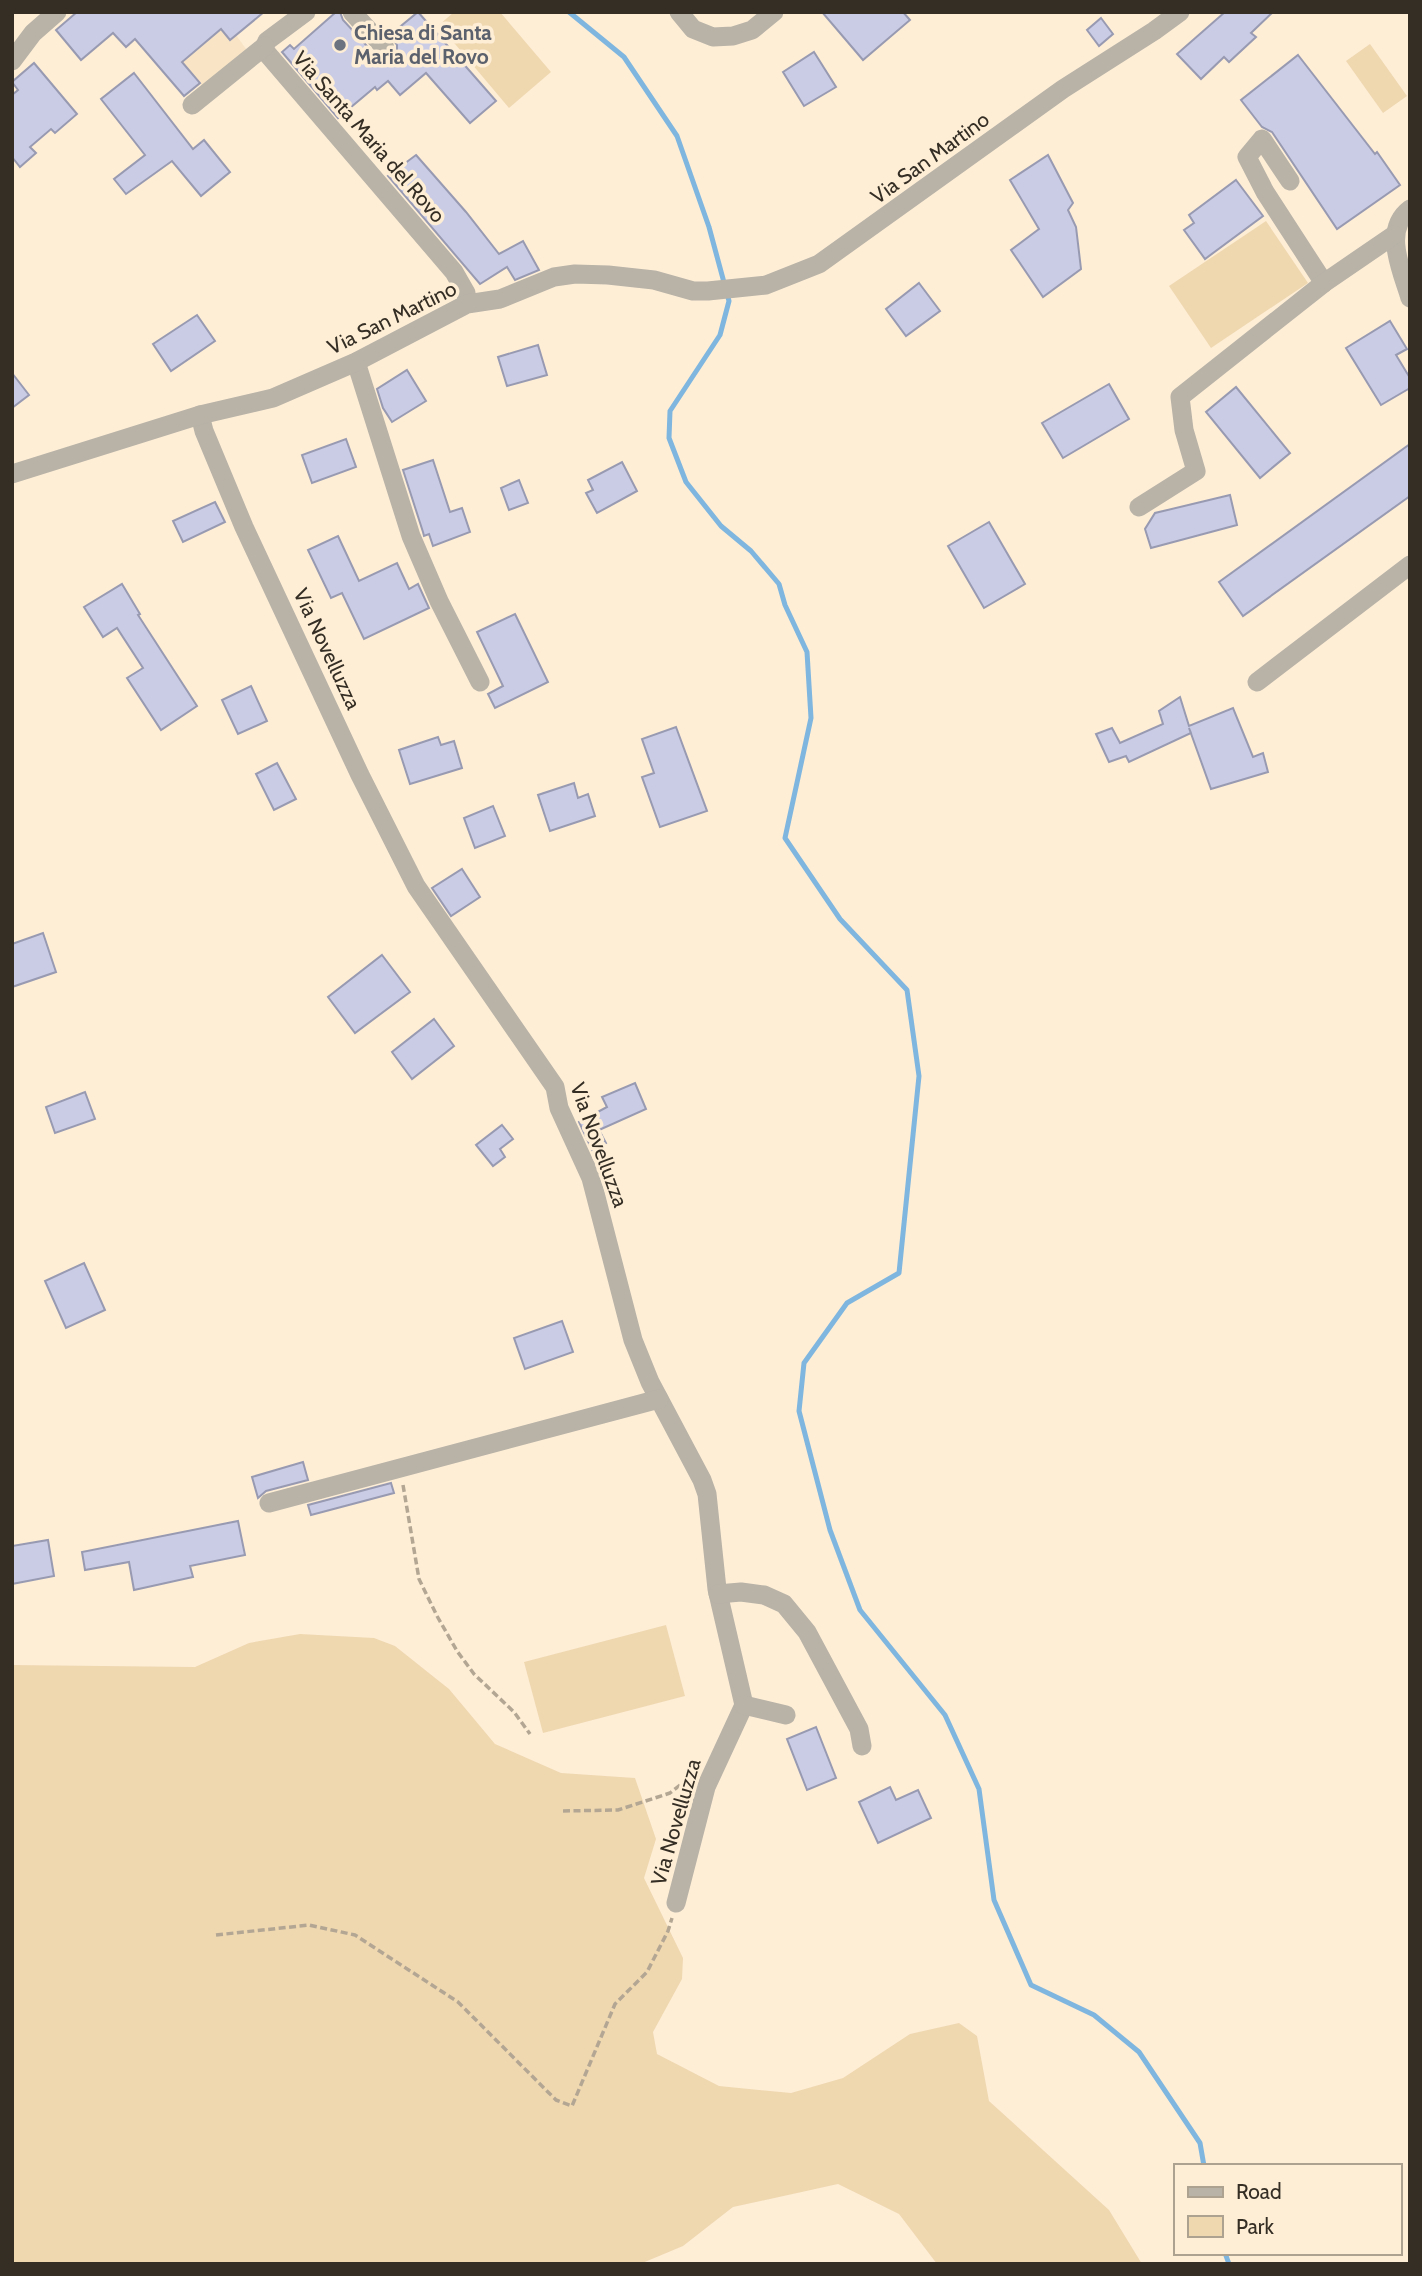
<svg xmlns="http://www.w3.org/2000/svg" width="1422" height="2276" font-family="Cabin,sans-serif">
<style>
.built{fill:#f9e5c6}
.green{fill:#efd7b0}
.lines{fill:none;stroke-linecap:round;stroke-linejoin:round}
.stream{stroke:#7fb6df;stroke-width:5}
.building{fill:#cacce6;stroke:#989ab2;stroke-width:2}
.path{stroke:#b3a794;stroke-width:3.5;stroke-dasharray:7 3.5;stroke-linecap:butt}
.minor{stroke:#b8b2a7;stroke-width:19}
.worship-dot{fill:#6b7280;stroke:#feeed6;stroke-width:2.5}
.labels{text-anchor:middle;stroke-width:7;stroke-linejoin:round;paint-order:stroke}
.worship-label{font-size:21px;font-weight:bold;fill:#5b616d;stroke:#feeed6;text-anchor:start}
.street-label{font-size:21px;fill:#342e25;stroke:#feeed6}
</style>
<rect width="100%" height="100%" fill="#feeed6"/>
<path class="built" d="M140,12H264L236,35L249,53L204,88Z"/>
<g class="green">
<path d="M454,12H500L551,72L509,108L439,25Z"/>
<path d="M1370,44L1407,96L1383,113L1346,61Z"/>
<path d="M1266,221L1308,283L1211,348L1169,286Z"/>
<path d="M666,1625L685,1696L543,1733L524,1662Z"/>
<path d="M300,1634L374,1638L395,1646L449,1689L495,1744L561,1773L635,1778L656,1839L644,1878L683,1958L682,1979L653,2032L657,2054L719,2086L791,2093L843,2078L910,2034L959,2023L977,2036L989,2101L1109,2210L1142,2264H937L899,2214L838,2184L733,2207L683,2246L640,2264H12V1665L195,1667L249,1643Z"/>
</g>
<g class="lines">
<g class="stream">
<path d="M569,12L624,57L677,136L709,227L729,301L720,335L670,411L669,438L686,482L721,526L751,551L779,584L785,605L807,652L811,718L785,838L840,919L907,990L919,1076L899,1273L847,1303L804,1363L799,1411L830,1530L860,1610L945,1715L979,1789L994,1900L1031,1985L1094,2015L1139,2052L1200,2143L1204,2166"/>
<path d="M1225,2253L1229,2264"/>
</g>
</g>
<g class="building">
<path d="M77,12H264L230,40L221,29L182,62L200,83L184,96L135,39L126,47L113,33L81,60L56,30Z"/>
<path d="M336,12H340L343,20L376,56L387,60L394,57L397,51V45L390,35L418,12L496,101L470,123L426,73L400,95L388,81L377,90L375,87L338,118L282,52L290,45L294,49Z"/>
<path d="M822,12H903L910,20L863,60Z"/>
<path d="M1225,12H1273L1251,33L1256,37L1229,62L1224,57L1201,79L1177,54Z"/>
<path d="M1101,18L1113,34L1099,46L1087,30Z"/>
<path d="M814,52L836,87L804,106L783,72Z"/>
<path d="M1298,55L1375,154L1377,152L1400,185L1337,229L1272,132L1262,127L1241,100Z"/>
<path d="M34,63L77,114L55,133L51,129L30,147L36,153L20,167L12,157V95L18,90L12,82Z"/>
<path d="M134,73L193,149L204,140L230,172L201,196L172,161L126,194L114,179L145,155L101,99Z"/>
<path d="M416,155L466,212L499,254L523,241L539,270L515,280L507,267L480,284L388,176Z"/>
<path d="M1048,155L1073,203L1068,210L1076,227L1081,269L1043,297L1011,250L1039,229L1010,180Z"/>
<path d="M1236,180L1263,216L1205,259L1184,230L1194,223L1189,215Z"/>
<path d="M919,283L940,311L906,336L886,309Z"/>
<path d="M197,315L215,341L171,371L153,344Z"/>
<path d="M1390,321L1407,349L1396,355L1410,378V388L1381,405L1346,348Z"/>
<path d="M538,345L547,375L507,386L498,357Z"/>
<path d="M407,370L426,401L392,422L383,408L377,389Z"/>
<path d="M12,373L29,395L12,408Z"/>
<path d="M1109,384L1129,419L1063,458L1042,423Z"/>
<path d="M1236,387L1290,453L1260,478L1206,412Z"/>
<path d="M346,439L356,467L312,483L302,455Z"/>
<path d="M1410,444V496L1243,616L1219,582Z"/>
<path d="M433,460L450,512L462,508L470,532L433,546L429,534L424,536L423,532L403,470Z"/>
<path d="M622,462L637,491L597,513L586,493L593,490L588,480Z"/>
<path d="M519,480L528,503L509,510L501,488Z"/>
<path d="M1230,495L1237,525L1151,548L1145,529L1155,513Z"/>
<path d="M215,502L225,522L183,542L173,521Z"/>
<path d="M989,522L1025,584L984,608L948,546Z"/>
<path d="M338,536L359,581L397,563L409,589L418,584L429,608L364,639L342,593L331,598L308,550Z"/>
<path d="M122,584L140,614L138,615L197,706L161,730L127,678L143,668L117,628L103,637L84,607Z"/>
<path d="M515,614L548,682L495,708L488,694L503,686L477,632Z"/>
<path d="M251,686L267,721L238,734L222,700Z"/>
<path d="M1180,697L1189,726L1233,708L1253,757L1263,753L1268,772L1211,789L1189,728L1191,733L1129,762L1126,756L1109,762L1096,734L1112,728L1120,743L1163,724L1159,711Z"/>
<path d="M676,727L707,811L660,827L642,777L654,773L642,739Z"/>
<path d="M438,737L441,745L454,741L462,768L410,784L399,750Z"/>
<path d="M277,763L296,799L274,810L256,774Z"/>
<path d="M574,783L578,798L588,794L595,816L550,831L538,795Z"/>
<path d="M493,806L505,836L475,848L464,818Z"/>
<path d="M462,869L480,897L451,916L432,888Z"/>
<path d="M43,933L56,972L12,987V944Z"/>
<path d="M382,955L410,992L355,1033L328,997Z"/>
<path d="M434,1019L454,1046L412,1079L392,1052Z"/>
<path d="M635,1083L646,1109L599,1130L606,1143L592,1150L579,1122L607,1107L602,1097Z"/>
<path d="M85,1092L95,1119L55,1133L46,1107Z"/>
<path d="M502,1125L513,1139L500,1149L505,1157L493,1166L476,1145Z"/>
<path d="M84,1263L105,1310L66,1328L45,1281Z"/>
<path d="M562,1321L573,1352L525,1369L514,1338Z"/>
<path d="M303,1462L308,1480L266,1491L258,1498L252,1477Z"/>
<path d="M391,1483L394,1493L311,1515L308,1505Z"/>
<path d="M238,1521L245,1555L190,1566L193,1577L134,1590L129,1562L85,1570L82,1552Z"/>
<path d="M48,1540L54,1576L12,1584V1546Z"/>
<path d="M816,1727L836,1778L807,1790L787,1739Z"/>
<path d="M890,1787L896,1800L918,1790L931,1818L878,1843L859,1802Z"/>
</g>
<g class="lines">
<g class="path">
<path d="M403,1485L419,1579L437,1616L457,1651L474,1674L514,1712L530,1734"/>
<path d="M563,1811L618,1810L670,1793L689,1778"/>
<path d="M216,1935L309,1925L355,1935L458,2002L556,2100L572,2106L615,2004L647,1972L668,1931L672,1918"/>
</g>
<g class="minor">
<path d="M306,12L267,41L265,46V51L454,272L466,293L467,304"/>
<path d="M352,12L385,48"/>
<path d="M679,12L693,29L713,37L733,36L752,30L774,12"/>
<path d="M12,61L33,33L57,12"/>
<path d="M192,105L265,46"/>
<path d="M1290,181L1262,139L1247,157L1265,192L1324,283"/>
<path d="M1410,209C1382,230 1402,271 1410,298"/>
<path d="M356,362L411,536L439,601L480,682"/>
<path d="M200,415L204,431L244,527L360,775L416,886L555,1087L559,1108L591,1178L633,1340L650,1382L702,1480L707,1494L717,1589L744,1705L706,1787L676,1903"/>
<path d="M12,474L200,415L273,398L356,362L467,304L500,299L554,277L575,274L608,275L654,280L693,291H708L766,285L819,264L1063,89L1154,31L1180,12"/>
<path d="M1139,507L1196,471L1184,430L1180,397L1324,283L1394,235"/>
<path d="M1257,682L1410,565"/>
<path d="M269,1503L659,1399"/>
<path d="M718,1594L741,1592L764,1595L784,1604L807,1632L859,1729L862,1746"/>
<path d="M744,1705L786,1715"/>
</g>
</g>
<circle class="worship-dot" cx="340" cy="45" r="7"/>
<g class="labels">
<g class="worship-label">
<text x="354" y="40">Chiesa di Santa<tspan x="354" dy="24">Maria del Rovo</tspan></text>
</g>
<g class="street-label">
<text transform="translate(369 137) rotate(49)" y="7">Via Santa Maria del Rovo</text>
<text transform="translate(930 158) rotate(-36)" y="7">Via San Martino</text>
<text transform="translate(392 318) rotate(-26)" y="7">Via San Martino</text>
<text transform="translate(327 649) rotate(65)" y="7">Via Novelluzza</text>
<text transform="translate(599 1145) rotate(70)" y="7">Via Novelluzza</text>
<text transform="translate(676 1822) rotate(-74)" y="7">Via Novelluzza</text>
</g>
</g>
<rect width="1422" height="2276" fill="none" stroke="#342e25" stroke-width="28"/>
<rect x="1174" y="2164" width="228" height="91" fill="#feeed6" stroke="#ada18f" stroke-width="2"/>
<rect x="1188" y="2187" width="35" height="10" fill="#b8b2a7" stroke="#ada18f" stroke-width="2"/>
<text x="1236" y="2199" font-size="21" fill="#342e25">Road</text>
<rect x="1188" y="2216" width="35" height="21" fill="#efd7b0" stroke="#ada18f" stroke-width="2"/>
<text x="1236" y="2234" font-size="21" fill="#342e25">Park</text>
</svg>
